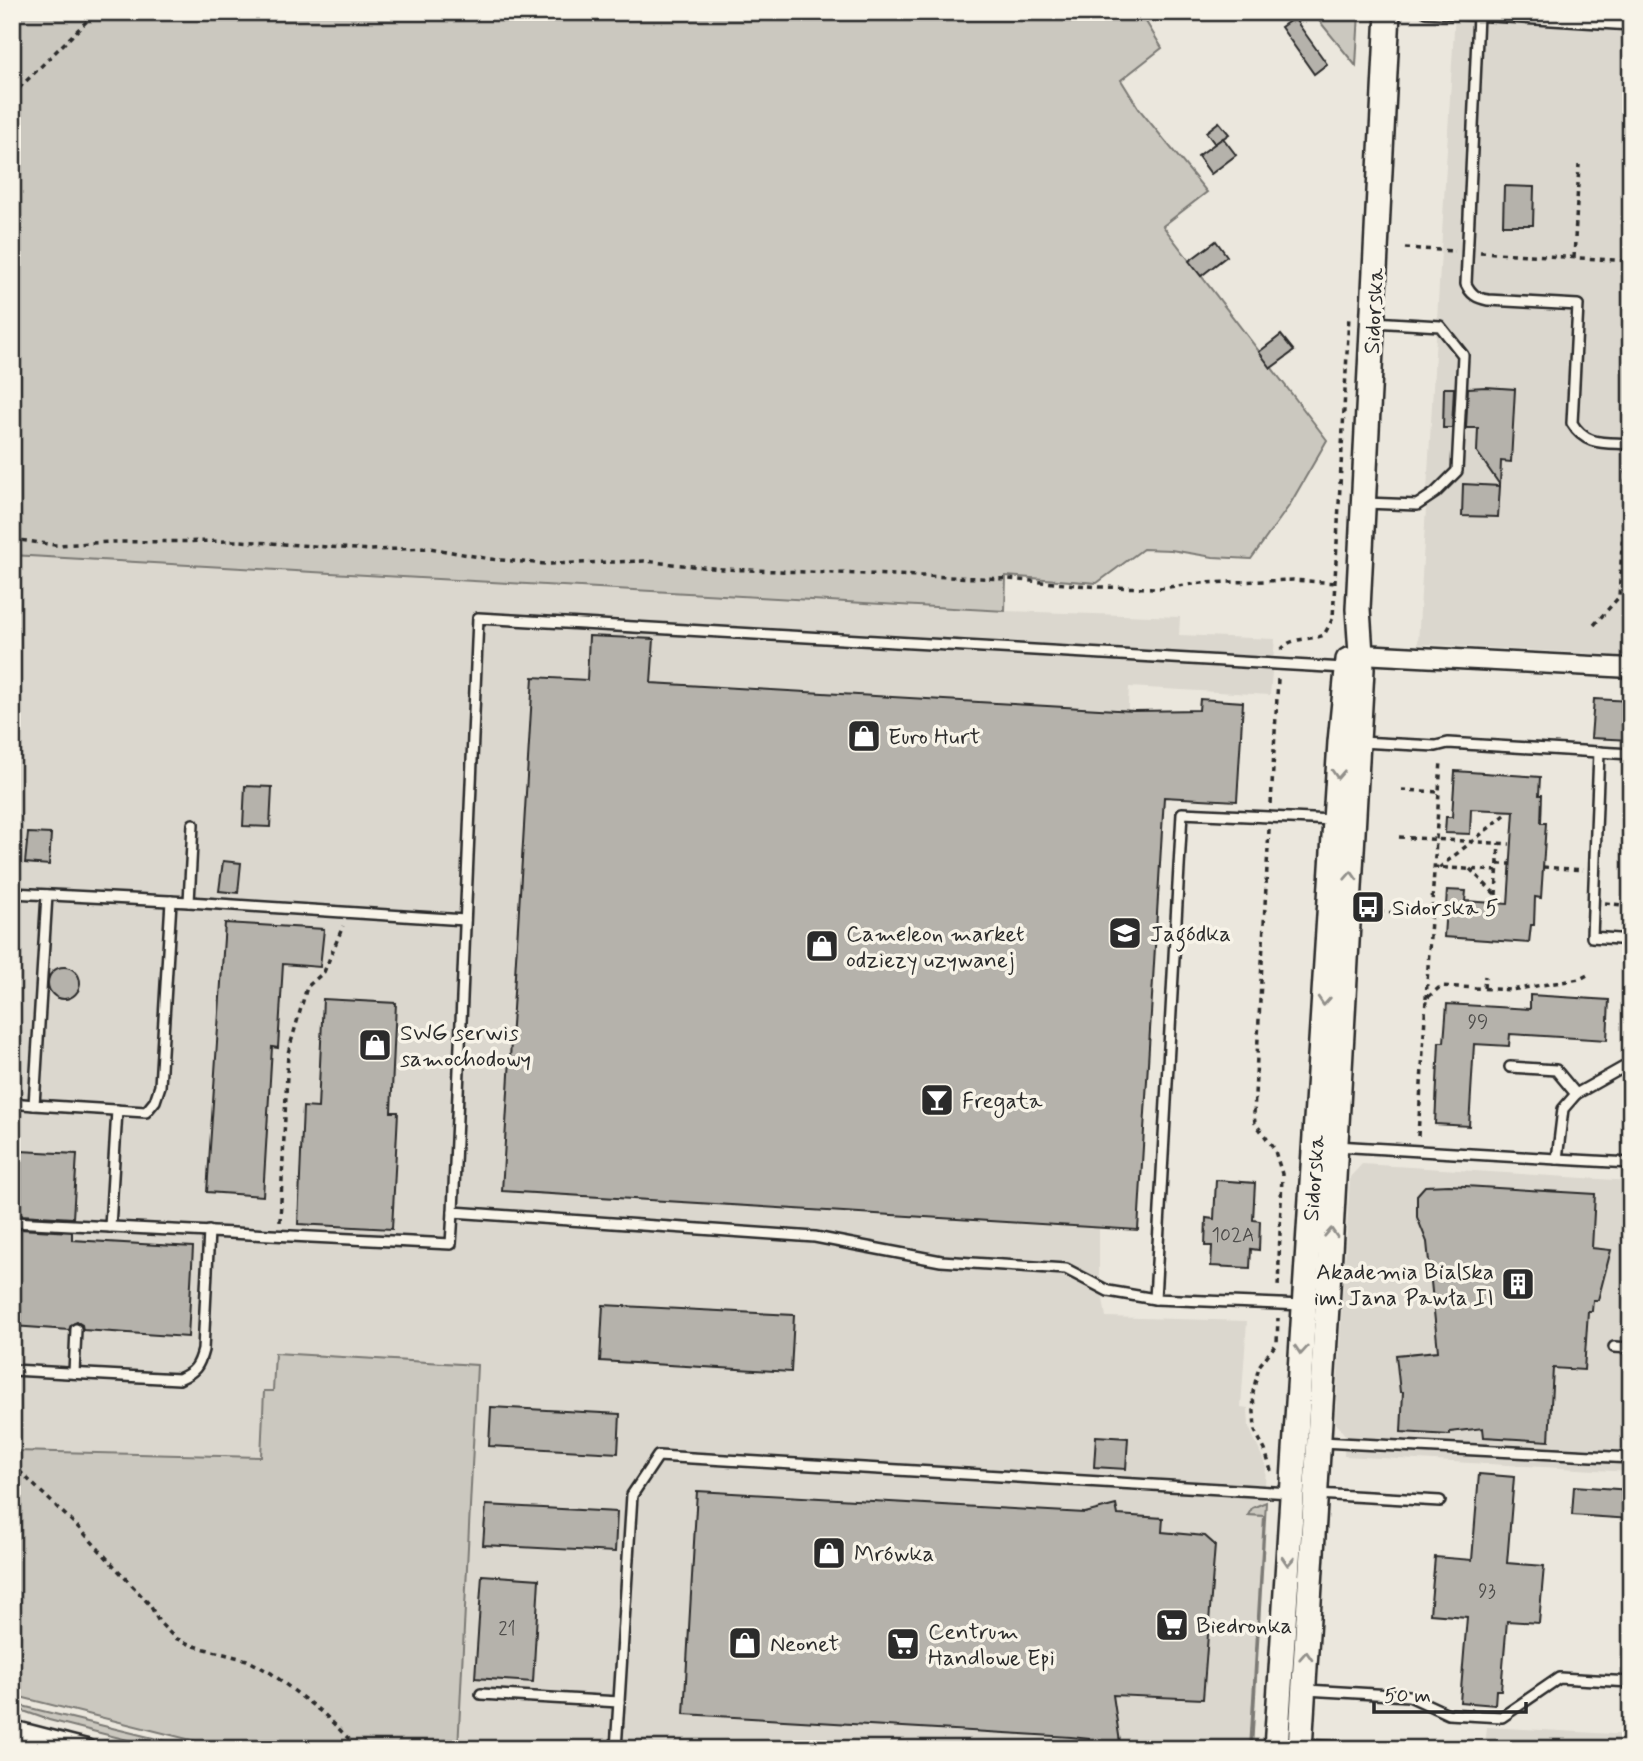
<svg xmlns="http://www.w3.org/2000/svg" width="1643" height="1761" font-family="Mynerve,sans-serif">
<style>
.built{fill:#dbd7ce}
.green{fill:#cbc8bf;stroke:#7b7a75;stroke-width:2}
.building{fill:#b5b2ab;stroke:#2b2b2b;stroke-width:2}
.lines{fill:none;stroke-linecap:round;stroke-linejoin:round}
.service-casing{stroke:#2b2b2b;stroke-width:14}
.minor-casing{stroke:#2b2b2b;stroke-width:23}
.tertiary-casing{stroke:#2b2b2b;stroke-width:28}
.path{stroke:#2b2b2b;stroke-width:3.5;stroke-dasharray:5 5;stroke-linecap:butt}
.service{stroke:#f7f3e8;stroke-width:9}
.minor{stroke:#f7f3e8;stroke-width:18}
.tertiary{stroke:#f7f3e8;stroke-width:23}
.oneway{stroke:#918f8a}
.labels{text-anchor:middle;stroke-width:7;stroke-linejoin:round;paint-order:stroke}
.number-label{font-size:19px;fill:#4e4d4b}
.street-label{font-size:23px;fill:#2b2b2b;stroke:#f7f3e8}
.poi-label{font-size:23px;fill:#2b2b2b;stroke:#f7f3e8;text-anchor:start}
</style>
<rect width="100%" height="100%" fill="#ebe7dd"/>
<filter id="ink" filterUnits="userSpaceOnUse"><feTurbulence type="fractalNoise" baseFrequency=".0143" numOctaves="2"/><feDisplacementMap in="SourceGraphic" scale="14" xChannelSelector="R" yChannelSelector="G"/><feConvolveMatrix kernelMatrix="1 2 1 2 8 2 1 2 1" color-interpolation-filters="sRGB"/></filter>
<g filter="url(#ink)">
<g class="built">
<path d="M1455,12L1631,14V656L1418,644Z"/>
<path d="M12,555L1005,611L1180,617L1179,635L1275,639L1270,695L1129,687L1099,1227V1275L1106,1317L1247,1321L1241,1407L1248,1408L1249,1427L1266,1466L1252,1749H458L476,1365L275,1353L273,1391L264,1392L261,1457L15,1451L12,1447Z"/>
<path d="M1362,1164L1631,1181V1472L1344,1456L1345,1435L1335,1422L1350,1177Z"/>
<path d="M1487,1727L1631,1735V1749H1485Z"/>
</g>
<g class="green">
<path d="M12,12H1140L1162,48L1121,80L1139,109L1207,192L1163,226L1327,440L1289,506L1251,559L1213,557L1171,550L1143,549L1097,583L1006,576L1005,611L12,555Z"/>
<path d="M1312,12H1359L1356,66Z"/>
<path d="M275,1353L477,1365L458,1749H227L12,1695V1447L15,1451L261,1457L264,1391H273Z"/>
<path d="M1266,1502L1252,1749H1250L1264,1516L1248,1515L1252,1508Z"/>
<path d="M12,1703L14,1704L198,1749H163L49,1720L12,1707Z"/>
</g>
<g class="building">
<path d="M1294,18L1327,64L1314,74L1281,27Z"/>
<path d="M1219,122L1229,134L1215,144L1206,132Z"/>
<path d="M1223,138L1236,155L1211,174L1198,156Z"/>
<path d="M1504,186L1534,187L1533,225H1503Z"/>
<path d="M1216,241L1227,256L1201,276L1189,261Z"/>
<path d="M1281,335L1294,351L1271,368L1259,352Z"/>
<path d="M1486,387L1515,389L1511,462L1501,461L1500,485L1477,452L1478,428H1466L1468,388Z"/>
<path d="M1444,388H1454L1452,428H1443Z"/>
<path d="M1463,484L1500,486L1498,517L1462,516Z"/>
<path d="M589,636L654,639L651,683L1134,711L1199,710L1200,699L1243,702L1237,801L1164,797L1138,1230L502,1191L533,677L587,680Z"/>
<path d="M1594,699L1631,701V740L1591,738Z"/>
<path d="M1455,771L1540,777L1539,795H1542L1541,823H1546L1541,898L1535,897L1534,925H1531L1529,943L1444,937L1447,890L1466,891L1465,901L1508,904L1514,811L1471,809L1470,834L1445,833L1446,817H1452Z"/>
<path d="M245,786L272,787L270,827L243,826Z"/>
<path d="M28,833L51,834L49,865L25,863Z"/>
<path d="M223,861L241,863L238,893L219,891Z"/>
<path d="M225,923L324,929L320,967L283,964L278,1048L272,1047L263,1196L207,1192Z"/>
<circle cx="64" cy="983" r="16"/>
<path d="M1530,995L1609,1000L1607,1040L1510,1034L1509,1046L1474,1044L1469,1126L1435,1124L1439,1042H1444L1447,1004L1530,1009Z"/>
<path d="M323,999L396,1003L391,1112H398L392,1229L298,1224L303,1107L318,1108Z"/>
<path d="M20,1151L77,1154L73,1218L20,1215V1207H17Z"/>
<path d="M1216,1180L1255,1183L1253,1220L1260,1221L1259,1250L1251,1249L1250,1268L1211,1266L1212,1246H1205L1206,1218L1214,1219Z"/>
<path d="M1449,1185L1595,1194L1592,1248L1611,1250L1598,1300H1593L1592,1311H1588L1584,1370L1553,1368L1549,1441L1484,1437L1483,1428L1450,1432V1435L1401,1432L1403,1392H1400L1396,1355L1438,1351L1427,1242L1417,1217V1195L1425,1186Z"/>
<path d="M19,1229L72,1232V1240L193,1247L188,1337L83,1330L82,1325L77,1322L71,1325L69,1330L13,1326Z"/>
<path d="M603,1305L794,1315L791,1372L600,1361Z"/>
<path d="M491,1407L620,1414L618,1453L489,1446Z"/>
<path d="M1096,1436L1128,1438L1126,1469L1094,1467Z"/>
<path d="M1479,1474L1514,1477L1507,1563L1544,1566L1539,1623L1507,1621L1501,1690H1496L1495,1705L1460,1702L1467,1617L1430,1614L1435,1557L1472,1560Z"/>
<path d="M1574,1486L1631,1490V1519L1572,1515Z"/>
<path d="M697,1491L1085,1513L1116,1505L1118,1515L1163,1518L1162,1532L1205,1536L1215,1545L1203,1699L1113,1695L1121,1749H1111L1089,1743V1739L1071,1737L684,1714Z"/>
<path d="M486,1505L617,1512L615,1552L483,1545Z"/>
<path d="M482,1575L539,1579L533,1682L475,1678Z"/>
</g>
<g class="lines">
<defs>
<g id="service">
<path d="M1426,12L1631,25"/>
<path d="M1478,15L1466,284C1471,294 1476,298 1488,300L1578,305L1572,423C1586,447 1606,442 1631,444"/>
<path d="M1365,503L1417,505L1435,493L1457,471L1463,355L1440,326L1373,322"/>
<path d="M1360,742L1436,746L1448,743L1631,754"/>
<path d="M1599,752L1592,937L1631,940"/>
<path d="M12,893L189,902L193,824"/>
<path d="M47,895L34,1105L146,1112L155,1101L160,1086L171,901"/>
<path d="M189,902L465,920"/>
<path d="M1510,1067L1556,1070L1576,1094"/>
<path d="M12,1103L34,1105"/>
<path d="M1336,1146L1557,1159L1563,1109L1576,1094L1631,1063"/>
<path d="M1557,1159L1631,1163"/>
<path d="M12,1222L451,1244L453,1212"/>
<path d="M110,1227L117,1110"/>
<path d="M1155,1299L1108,1291L1066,1269L941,1261L815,1237L453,1212L478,618L1345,668"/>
<path d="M1303,1305L1155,1299L1182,813L1334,820"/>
<path d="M1614,1347L1631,1348"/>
<path d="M12,1370L179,1379C195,1372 199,1366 203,1350L209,1231"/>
<path d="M74,1373L76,1329"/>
<path d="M1321,1442L1631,1458"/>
<path d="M1316,1494L1440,1501"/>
<path d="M1306,1690L1409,1696L1448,1714L1502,1717L1559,1678L1631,1682"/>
<path d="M481,1694L619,1702"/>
<path d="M1301,1745L1384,1749"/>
<path d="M616,1749L632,1495L658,1456L1290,1493"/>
</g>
<g id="minor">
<path d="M1361,654L1631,668"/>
<path d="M12,1730L86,1749"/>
</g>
<g id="tertiary">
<path d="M1276,1749L1340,742L1348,660"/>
<path d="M1300,1749L1327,1306L1362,669L1358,609L1388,12"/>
</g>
</defs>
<use href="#service" class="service-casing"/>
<use href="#minor" class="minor-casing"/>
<use href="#tertiary" class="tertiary-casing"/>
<g class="path">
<path d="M12,95L96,12"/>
<path d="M1405,248L1455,251"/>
<path d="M1480,252L1631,261"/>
<path d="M1574,258L1579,165"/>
<path d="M1628,429L1631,385"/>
<path d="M1624,513H1631"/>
<path d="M12,539L55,545L113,542L241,541L371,550L430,548L490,559L546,564L644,561L721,569L1008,579L1100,587L1160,588L1202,583L1293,580L1337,583"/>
<path d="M1594,625L1619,597L1627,458"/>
<path d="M1281,650C1291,636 1309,641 1324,635L1333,618L1349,315"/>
<path d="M1402,790L1439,792"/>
<path d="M1271,804L1278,679"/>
<path d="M1269,829L1254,1114L1255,1123L1274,1148L1282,1174L1278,1289"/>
<path d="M1399,837L1510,844"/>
<path d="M1498,864H1510"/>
<path d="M1433,867L1497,871"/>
<path d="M1543,867L1583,870"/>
<path d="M1439,868L1505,815"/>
<path d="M1470,869L1496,895"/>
<path d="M1496,895L1499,843"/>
<path d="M1605,903L1631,906"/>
<path d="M1395,909L1430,912"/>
<path d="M1369,911L1395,913"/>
<path d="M1484,988L1485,976"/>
<path d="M1426,999L1441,760"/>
<path d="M1626,1052L1628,976"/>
<path d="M1418,1136L1426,999L1441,986L1511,990L1580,979L1591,973"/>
<path d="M280,1222L288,1053L307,987L324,972L343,926"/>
<path d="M12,1464L81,1530L150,1605L159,1622L175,1638L194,1646L247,1660L271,1673L324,1714L359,1749"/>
<path d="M1271,1471L1265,1450L1255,1431L1253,1392L1259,1366L1277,1343L1278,1318"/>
</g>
<use href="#service" class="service"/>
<use href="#minor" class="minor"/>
<use href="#tertiary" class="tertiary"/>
</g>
<defs><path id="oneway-chevron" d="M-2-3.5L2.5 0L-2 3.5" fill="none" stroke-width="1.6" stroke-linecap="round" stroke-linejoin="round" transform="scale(1.75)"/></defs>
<g class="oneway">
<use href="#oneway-chevron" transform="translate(1338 774) rotate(93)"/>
<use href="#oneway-chevron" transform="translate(1351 876) rotate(-87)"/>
<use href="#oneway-chevron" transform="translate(1324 1001) rotate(94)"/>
<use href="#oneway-chevron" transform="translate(1331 1233) rotate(-87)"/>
<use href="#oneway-chevron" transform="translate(1301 1350) rotate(94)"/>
<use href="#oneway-chevron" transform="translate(1288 1561) rotate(93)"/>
<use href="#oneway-chevron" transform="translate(1306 1656) rotate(-87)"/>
</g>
</g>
<defs>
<symbol id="shop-square" viewBox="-11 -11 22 22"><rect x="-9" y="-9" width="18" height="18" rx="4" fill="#2b2b2b" stroke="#f7f3e8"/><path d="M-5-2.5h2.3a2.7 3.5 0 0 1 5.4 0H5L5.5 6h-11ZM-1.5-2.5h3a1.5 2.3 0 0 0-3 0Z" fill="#fff"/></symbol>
<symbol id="bus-square" viewBox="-11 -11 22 22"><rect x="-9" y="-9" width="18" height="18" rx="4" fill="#2b2b2b" stroke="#f7f3e8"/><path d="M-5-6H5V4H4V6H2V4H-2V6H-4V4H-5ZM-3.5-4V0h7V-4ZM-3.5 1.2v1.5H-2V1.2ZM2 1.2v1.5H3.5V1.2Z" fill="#fff"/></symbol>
<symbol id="school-square" viewBox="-11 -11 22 22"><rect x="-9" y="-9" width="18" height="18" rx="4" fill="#2b2b2b" stroke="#f7f3e8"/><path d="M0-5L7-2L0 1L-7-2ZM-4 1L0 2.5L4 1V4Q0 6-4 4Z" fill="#fff"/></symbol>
<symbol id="bar-square" viewBox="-11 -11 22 22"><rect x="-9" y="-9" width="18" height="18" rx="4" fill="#2b2b2b" stroke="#f7f3e8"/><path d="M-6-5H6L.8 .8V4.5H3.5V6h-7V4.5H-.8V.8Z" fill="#fff"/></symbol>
<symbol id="building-square" viewBox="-11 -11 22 22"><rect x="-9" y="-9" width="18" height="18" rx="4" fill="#2b2b2b" stroke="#f7f3e8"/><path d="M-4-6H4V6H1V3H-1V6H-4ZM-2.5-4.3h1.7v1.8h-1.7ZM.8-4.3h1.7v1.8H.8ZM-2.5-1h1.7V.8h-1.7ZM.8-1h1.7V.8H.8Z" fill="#fff"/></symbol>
<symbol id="supermarket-square" viewBox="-11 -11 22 22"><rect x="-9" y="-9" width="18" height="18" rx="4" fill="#2b2b2b" stroke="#f7f3e8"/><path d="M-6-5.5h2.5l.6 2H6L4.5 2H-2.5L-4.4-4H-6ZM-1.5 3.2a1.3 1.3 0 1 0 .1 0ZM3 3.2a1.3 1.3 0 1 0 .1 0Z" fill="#fff"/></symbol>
</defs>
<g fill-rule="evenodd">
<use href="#shop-square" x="845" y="717" width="38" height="38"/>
<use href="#bus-square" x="1349" y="888" width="38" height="38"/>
<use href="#school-square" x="1106" y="914" width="38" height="38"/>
<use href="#shop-square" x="803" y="927" width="38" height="38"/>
<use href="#shop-square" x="356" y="1026" width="38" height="38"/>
<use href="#bar-square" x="918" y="1081" width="38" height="38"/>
<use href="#building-square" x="1499" y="1265" width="38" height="38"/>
<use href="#shop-square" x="810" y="1534" width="38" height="38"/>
<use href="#supermarket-square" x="1153" y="1606" width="38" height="38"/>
<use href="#shop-square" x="726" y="1624" width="38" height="38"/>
<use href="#supermarket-square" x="884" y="1625" width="38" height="38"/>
</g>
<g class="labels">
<g class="number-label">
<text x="1478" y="1028">99</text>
<text x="1233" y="1241">102A</text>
<text x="1487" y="1597">93</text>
<text x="507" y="1635">21</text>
</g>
<g class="street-label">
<text transform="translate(1373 311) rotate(-87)" y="8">Sidorska</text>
<text transform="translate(1313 1178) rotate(-86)" y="8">Sidorska</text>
</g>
<g class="poi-label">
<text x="888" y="744">Euro Hurt</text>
<text x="1392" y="915">Sidorska 5</text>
<text x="846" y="941">Cameleon market<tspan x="846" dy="26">odziezy uzywanej</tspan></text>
<text x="1150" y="941">Jagódka</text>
<text x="400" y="1040">SWG serwis<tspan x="400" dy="26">samochodowy</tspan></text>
<text x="962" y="1108">Fregata</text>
<text x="1494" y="1279" text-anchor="end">Akademia Bialska<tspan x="1494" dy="26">im. Jana Pawła II</tspan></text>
<text x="854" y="1561">Mrówka</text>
<text x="1196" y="1633">Biedronka</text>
<text x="928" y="1639">Centrum<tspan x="928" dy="26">Handlowe Epi</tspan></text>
<text x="770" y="1651">Neonet</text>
</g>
</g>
<rect width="1643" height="1761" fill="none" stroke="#f7f3e8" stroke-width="42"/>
<rect x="21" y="21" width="1601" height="1719" fill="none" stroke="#2b2b2b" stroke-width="2.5" filter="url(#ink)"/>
<path d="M1374 1702v10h152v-10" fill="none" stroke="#2b2b2b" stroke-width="3.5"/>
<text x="1384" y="1702" font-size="21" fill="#2b2b2b" stroke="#f7f3e8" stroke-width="5" paint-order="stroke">50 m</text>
</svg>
